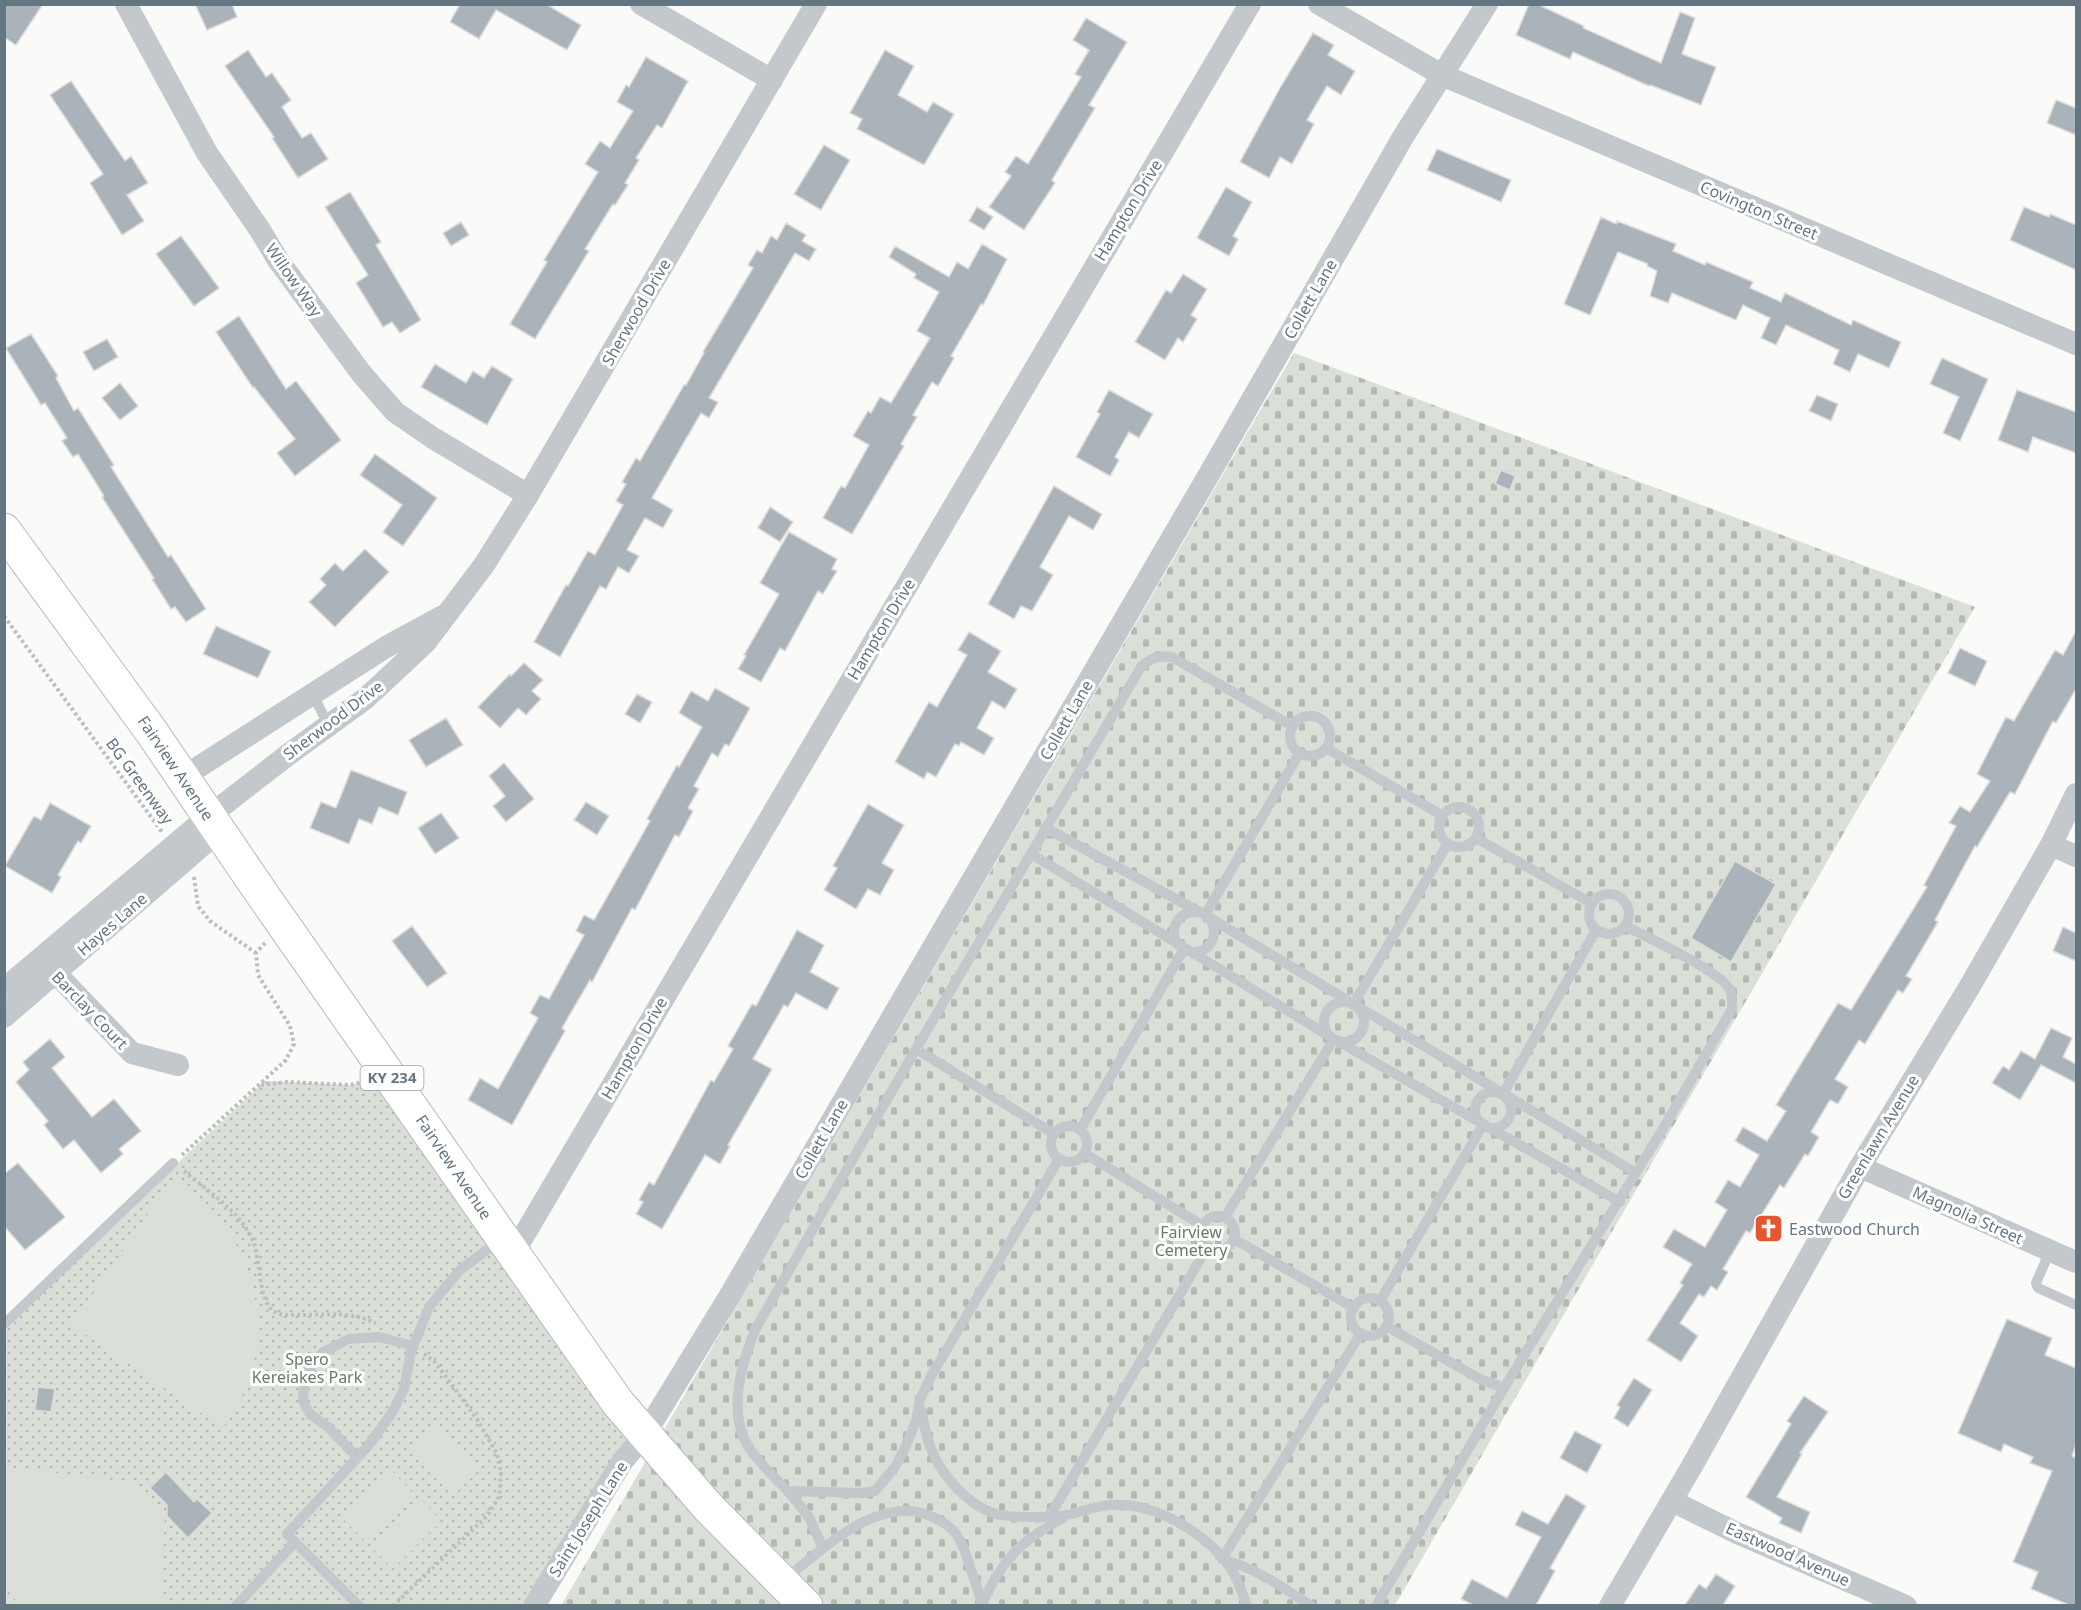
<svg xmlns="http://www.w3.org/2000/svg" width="2081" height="1610" font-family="'Noto Sans',sans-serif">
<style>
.cemetery{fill:url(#cemetery-stones)}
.park{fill:url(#park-dots)}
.pitch{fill:#dadfd7}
.building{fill:#aab3b9;stroke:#dcdcda;stroke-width:1.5}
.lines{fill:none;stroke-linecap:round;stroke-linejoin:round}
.primary-casing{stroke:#b5babe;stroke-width:35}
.path{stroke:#bbbfc2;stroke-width:4;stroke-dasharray:3 3;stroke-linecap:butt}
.lane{stroke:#c3c8cc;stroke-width:10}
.street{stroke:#c3c8cc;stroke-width:22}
.primary{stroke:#fff;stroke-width:33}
.labels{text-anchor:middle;stroke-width:6;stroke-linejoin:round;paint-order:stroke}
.shield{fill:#fff;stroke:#939fa8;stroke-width:1.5}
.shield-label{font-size:15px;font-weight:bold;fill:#657683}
.street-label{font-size:16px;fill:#657683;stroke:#fff}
.poi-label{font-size:16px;fill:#657683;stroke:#fff;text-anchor:start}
.park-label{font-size:16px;fill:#687a64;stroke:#fff}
</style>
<defs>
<pattern id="cemetery-stones" width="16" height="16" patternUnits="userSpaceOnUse" patternTransform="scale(1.5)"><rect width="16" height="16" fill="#dadfd7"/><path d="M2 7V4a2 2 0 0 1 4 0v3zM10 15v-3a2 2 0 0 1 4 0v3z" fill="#b4b9b4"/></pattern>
<pattern id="park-dots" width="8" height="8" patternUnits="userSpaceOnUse" patternTransform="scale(1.5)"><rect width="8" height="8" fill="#dadfd7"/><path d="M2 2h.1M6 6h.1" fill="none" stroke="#b4b9b4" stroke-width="1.8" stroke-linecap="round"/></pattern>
</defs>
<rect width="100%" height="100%" fill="#fafaf8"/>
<path class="cemetery" d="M1294,353L1975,607L1395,1605L561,1606Z"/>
<path class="park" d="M391,1076L645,1434L538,1605L5,1606V1325L265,1081L350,1085Z"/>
<g class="pitch">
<path d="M171,1180C239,1217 271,1296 252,1370C247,1391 235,1410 223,1428L72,1325Z"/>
<path d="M436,1423L481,1468L453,1496L408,1450Z"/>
<path d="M5,1467L132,1482L165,1516L161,1605H20L5,1588Z"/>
<path d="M391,1470L412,1492L364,1540L342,1518Z"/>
<path d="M420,1499L441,1521L393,1569L371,1547Z"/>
</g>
<g class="building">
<path d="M4,4H43L16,45L4,37Z"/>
<path d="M195,4H232L237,17L207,30Z"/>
<path d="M460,4H546L581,25L567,50L496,10L479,39L450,22Z"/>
<path d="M1529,4H1537L1584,26L1583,28L1661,63L1680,12L1695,18L1682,54L1716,67L1701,105L1650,85L1649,86L1573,52L1570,59L1516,35Z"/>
<path d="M1086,18L1127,42L1089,105L1095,108L1052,180L1055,183L1024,230L989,207L1011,176L1005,172L1016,156L1028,164L1081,77L1075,74L1089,50L1073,40Z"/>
<path d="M1313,33L1334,45L1328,55L1355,71L1341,95L1327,86L1307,120L1314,124L1292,164L1280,157L1269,178L1240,162L1280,88Z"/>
<path d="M248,50L266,77L272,73L291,100L282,107L302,138L311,133L328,159L298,178L272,138L274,137L225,66Z"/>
<path d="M885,50L914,66L898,95L927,112L933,102L954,114L924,165L857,129L862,119L850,113Z"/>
<path d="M646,57L688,81L662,128L657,125L636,158L639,160L625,183L628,185L615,205L613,204L585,249L589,251L535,339L510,324L547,262L544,260L598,172L585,164L600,141L610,148L633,111L617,102L626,85L629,87Z"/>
<path d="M71,81L125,161L131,156L148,183L127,195L144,221L122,235L90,183L103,174L50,95Z"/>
<path d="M2056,100L2076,108V135L2047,123Z"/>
<path d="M824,145L850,160L821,210L794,194Z"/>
<path d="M1437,149L1511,180L1501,202L1427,170Z"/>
<path d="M1226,187L1252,202L1233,236L1238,239L1229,256L1197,238Z"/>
<path d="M350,192L381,242L376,245L421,320L400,333L392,322L383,327L356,283L368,275L325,207Z"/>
<path d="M977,207L993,217L984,230L969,221Z"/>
<path d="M2024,207L2049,217L2050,214L2076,225V270L2010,240Z"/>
<path d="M1601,217L1616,224L1617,221L1676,244L1673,251L1705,265L1706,262L1753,282L1750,288L1781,302L1785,293L1851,325L1853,320L1901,342L1889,368L1858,354L1850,372L1833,364L1839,350L1786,325L1776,345L1761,338L1770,318L1743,305L1736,320L1672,293L1668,303L1650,296L1657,271L1647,266L1648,264L1618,252L1590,315L1564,304Z"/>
<path d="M461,222L469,235L451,246L443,233Z"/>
<path d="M786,223L806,235L802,241L816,249L809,261L795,253L709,398L718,402L709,418L701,413L652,498L673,510L663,528L645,518L627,550L639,556L629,573L618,567L606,589L600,586L560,657L534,642L566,585L568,586L588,551L595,555L623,505L616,501L626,484L622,482L636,458L640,461L684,385H686L704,353L703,352L753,268L748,265L757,250L762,253L771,236L777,240Z"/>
<path d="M181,236L219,288L194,306L156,254Z"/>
<path d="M982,244L1007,259L983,305L981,304L976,313L951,356L954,358L938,386L932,382L913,415L917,417L901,444L904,446L852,534L823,518L841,486L845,488L869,445L853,436L868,411L871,413L880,397L891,403L930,338L917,331L939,292L914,278L916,274L889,257L895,246L949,277L957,262L968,269Z"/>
<path d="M1183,274L1207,289L1191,315L1197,319L1183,342L1178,338L1165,360L1135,342L1166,290L1171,293Z"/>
<path d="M239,316L286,389L296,381L341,440L295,476L277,453L295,439L254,387L253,388L216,332Z"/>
<path d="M31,334L58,376L56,378L74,411L78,408L114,465L111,467L168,557L171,555L206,609L186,622L175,607L171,609L152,579L154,578L102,497L104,496L78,454L73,457L62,441L67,438L45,403L41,405L6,348Z"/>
<path d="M107,339L118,357L94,371L83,352Z"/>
<path d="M1942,358L1988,379L1960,441L1943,433L1959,397L1930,384Z"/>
<path d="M435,364L466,383L473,371L484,378L492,366L513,379L487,425L421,387Z"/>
<path d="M120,383L138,406L120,420L102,398Z"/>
<path d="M1109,390L1153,414L1139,438L1129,432L1115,457L1119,460L1110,476L1076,457L1100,414L1097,412Z"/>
<path d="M2017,390L2076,412V453L2033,437L2028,452L1998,440Z"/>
<path d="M1817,395L1838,404L1831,421L1809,411Z"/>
<path d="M375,454L437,498L403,546L383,532L402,505L360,475Z"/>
<path d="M1501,470L1515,476L1510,490L1495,484Z"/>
<path d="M1054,486L1102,514L1093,530L1069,516L1040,567L1053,575L1032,611L1021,606L1014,619L988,604Z"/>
<path d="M770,507L793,522L780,542L758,528Z"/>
<path d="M789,532L837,559L832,569L837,571L823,594L818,591L785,651L780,648L761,682L738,669L746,656L744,655L779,594L760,583Z"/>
<path d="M365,549L389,572L335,627L309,602L326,585L320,579L335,563L343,571Z"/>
<path d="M216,626L271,651L258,678L203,654Z"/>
<path d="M2076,631V689L2056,723L2053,721L2015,794L2010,792L1977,847L1975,846L1935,920L1938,922L1906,976L1912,979L1903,993L1898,990L1865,1044L1859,1040L1835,1079L1848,1087L1838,1104L1830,1100L1811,1132L1819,1137L1808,1156L1805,1154L1784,1188L1780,1185L1750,1233L1746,1231L1723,1269L1728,1272L1717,1290L1711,1286L1704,1297L1699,1294L1680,1323L1698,1336L1681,1362L1647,1340L1683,1285L1680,1283L1692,1264L1663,1247L1674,1229L1705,1247L1727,1210L1715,1202L1728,1180L1740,1187L1759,1155L1735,1141L1743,1127L1767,1141L1786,1111L1776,1105L1838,1003L1851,1010L1927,887L1924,885L1956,826L1949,823L1960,806L1970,812L1990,781L1977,774L2006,717L2014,721L2055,650L2063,655Z"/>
<path d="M969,632L1001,651L988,672L1017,689L1005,709L992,701L977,728L994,738L984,755L961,742L959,746L955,744L936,777L927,772L924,779L895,762L929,702L937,707L967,655L958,650Z"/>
<path d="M1960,648L1987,661L1975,686L1948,673Z"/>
<path d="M524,663L543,680L532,691L541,699L526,715L518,708L500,728L478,707L510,674L511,676Z"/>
<path d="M715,688L750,708L729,746L725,744L718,757L712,753L694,786L699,789L688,808L693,811L679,837L675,835L635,910L632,908L592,982L590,980L562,1028L565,1031L512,1125L468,1100L480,1078L498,1089L538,1018L530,1013L540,995L549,999L584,935L576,931L584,915L594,920L650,821L647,819L677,765L679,767L702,727L679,713L691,691L708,701Z"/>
<path d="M637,694L652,702L640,723L625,714Z"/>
<path d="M446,718L463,745L426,767L409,740Z"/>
<path d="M504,763L534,799L506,822L493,806L505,796L489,776Z"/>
<path d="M351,770L407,792L398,815L379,807L372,824L359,819L349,844L310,828L321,802L336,808Z"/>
<path d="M586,802L609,816L597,835L574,820Z"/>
<path d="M50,803L91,826L81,843L78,841L58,875L61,877L52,893L5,866L34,816L41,820Z"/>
<path d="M868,804L904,825L882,863L894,870L880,895L868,889L856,909L824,890L837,868L833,866Z"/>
<path d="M441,813L459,838L435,854L418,828Z"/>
<path d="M1735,861L1776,884L1731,962L1691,938Z"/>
<path d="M412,926L447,973L427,987L392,941Z"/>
<path d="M2063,927L2076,933V961L2053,951Z"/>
<path d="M797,930L824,945L810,972L839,988L827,1010L796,993L788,1007L784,1005L753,1059L772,1069L728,1145L730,1146L720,1164L705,1155L662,1229L636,1214L643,1202L639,1200L649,1182L654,1185L711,1080L714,1082L733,1049L728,1046L752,1004L756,1006Z"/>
<path d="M2051,1028L2072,1038L2063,1057L2076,1064V1083L2041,1065L2020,1100L1992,1083L2003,1066L2009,1070L2021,1051L2035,1059Z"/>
<path d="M50,1039L65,1057L52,1068L92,1117L114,1099L141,1131L119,1149L123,1154L101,1173L74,1140L63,1149L44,1125L48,1121L16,1082L29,1070L23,1062Z"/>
<path d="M18,1163L65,1217L25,1250L4,1226V1174Z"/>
<path d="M2007,1319L2052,1338L2045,1355L2076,1368V1444L2072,1456L2076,1458V1605H2069L2031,1589L2038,1572L2013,1562L2052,1471L2030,1463L2033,1457L2004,1444L2001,1452L1958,1433Z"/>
<path d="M1634,1378L1652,1390L1628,1427L1614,1418L1620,1407L1617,1405Z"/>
<path d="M38,1387L55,1389L51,1412L35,1410Z"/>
<path d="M1804,1396L1828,1412L1800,1453L1802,1454L1777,1497L1810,1512L1801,1533L1779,1523L1782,1518L1746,1497L1791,1424L1787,1421Z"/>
<path d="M1575,1431L1602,1445L1587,1473L1560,1458Z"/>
<path d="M166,1472L194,1502L197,1499L212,1513L188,1538L167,1516V1505L150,1488Z"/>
<path d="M1566,1494L1586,1506L1550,1568L1555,1571L1536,1605H1473L1461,1599L1472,1579L1507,1598L1541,1537L1515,1525L1522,1511L1548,1524Z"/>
<path d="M1716,1574L1735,1586L1723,1605H1685L1699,1584L1706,1589Z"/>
</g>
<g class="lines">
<defs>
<path id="primary" d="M4,530L151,731L260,891L618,1403L709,1508L806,1606"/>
</defs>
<use href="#primary" class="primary-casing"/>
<g class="path">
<path d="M4,616L162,832"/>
<path d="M194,877L198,906L210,921L256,953"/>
<path d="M261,1085L287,1082L350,1085L363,1082"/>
<path d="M182,1155L286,1060L294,1044L290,1026L258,975L256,953L266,942"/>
<path d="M184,1171C209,1192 241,1212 254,1243C260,1260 259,1305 275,1312C282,1316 290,1315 298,1315C323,1315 352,1311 375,1323"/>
<path d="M393,1606L487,1516L499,1497L501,1472L497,1454L477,1419L435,1362L424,1354"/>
</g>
<g class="lane">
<path d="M313,695L329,726"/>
<circle cx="1310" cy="736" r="20"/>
<path d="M1326,748L1443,816"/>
<circle cx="1459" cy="827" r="20"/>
<path d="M1046,828L1205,915L1636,1173"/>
<path d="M1476,838L1591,903"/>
<path d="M1031,854L1334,1039L1620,1202"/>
<circle cx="1609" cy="914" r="20"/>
<circle cx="1194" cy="932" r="20"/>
<path d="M1205,915L1299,754"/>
<circle cx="1344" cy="1022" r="20"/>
<path d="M1353,1005L1448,843"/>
<path d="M916,1049L1054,1134"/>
<circle cx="1493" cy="1110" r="18"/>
<path d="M1503,1094L1596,930"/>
<circle cx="1069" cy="1144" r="18"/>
<path d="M1080,1130L1184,949"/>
<path d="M1084,1153L1203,1226"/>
<path d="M1059,1159L931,1376L920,1400L916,1421L905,1448L895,1467L875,1491L862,1493L788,1491C775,1478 761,1465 750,1449C726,1414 741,1364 756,1328L916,1049L1141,667C1151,658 1158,655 1172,657L1292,726"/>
<circle cx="1218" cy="1233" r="17"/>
<path d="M1225,1217L1334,1039"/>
<path d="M1234,1239L1354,1308"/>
<path d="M2050,1251L2036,1283L2038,1288L2076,1305"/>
<circle cx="1370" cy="1317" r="19"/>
<path d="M1380,1301L1483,1125"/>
<path d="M4,1324L173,1163"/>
<path d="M1386,1326L1480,1379L1504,1388"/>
<path d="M922,1411C924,1424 926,1439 932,1451C943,1477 969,1506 996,1514C1013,1518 1030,1517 1047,1517L1054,1509L1208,1246"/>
<path d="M357,1457L328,1427L310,1414L303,1401L305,1373L323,1352L349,1339L379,1337L414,1346"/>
<path d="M788,1491L809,1517L823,1548"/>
<path d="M1047,1517C1069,1518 1088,1507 1110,1505C1153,1501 1206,1533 1230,1567C1238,1578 1242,1593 1247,1606"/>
<path d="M785,1579C822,1550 874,1498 925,1514C956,1524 963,1541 971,1570C975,1582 980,1594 982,1606"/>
<path d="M982,1604C1001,1561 1021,1540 1063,1518"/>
<path d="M236,1606L295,1542"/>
<path d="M359,1606L287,1534L368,1446L392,1413L404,1389L411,1352L429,1307L460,1270L500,1240"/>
<path d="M1311,1606C1284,1588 1254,1567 1222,1559L1361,1333"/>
<path d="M1376,1606L1504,1388L1664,1127L1732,1009C1732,1002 1733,996 1730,990C1722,972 1645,936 1625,926"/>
</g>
<g class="street">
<path d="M126,4L207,153L260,230L278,260L361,373L395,412L433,438L528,495"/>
<path d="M641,4L772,80"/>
<path d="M1319,4L1442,75L2076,344"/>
<path d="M183,777L386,647L443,616"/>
<path d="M2051,845L2076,856"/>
<path d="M46,963L132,1053L178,1065"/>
<path d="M4,989L209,816L289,754L365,699L408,659L426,642L484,565L528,495L816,4"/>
<path d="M4,1017L219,831"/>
<path d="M1860,1167L2076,1262"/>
<path d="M513,1254L1250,4"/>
<path d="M1672,1501L1737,1533L1906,1606"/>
<path d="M534,1606L622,1462L645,1434L729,1297L1211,471L1403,137L1487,4"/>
<path d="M1610,1606L1692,1466L1860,1167L1970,986L2051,845L2076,794"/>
</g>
<use href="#primary" class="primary"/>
</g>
<defs>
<symbol id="church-square" viewBox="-11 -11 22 22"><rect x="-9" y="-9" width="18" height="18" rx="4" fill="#e4572e" stroke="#fff"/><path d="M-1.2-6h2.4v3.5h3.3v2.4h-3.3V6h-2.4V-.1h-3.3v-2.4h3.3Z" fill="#fff"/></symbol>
</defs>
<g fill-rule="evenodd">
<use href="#church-square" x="1752" y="1212" width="33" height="33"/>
</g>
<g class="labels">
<rect class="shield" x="360.5" y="1066" width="63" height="24" rx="4.5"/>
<g class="shield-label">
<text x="392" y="1083">KY 234</text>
</g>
<g class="street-label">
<text transform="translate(1128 210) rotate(-59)" y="6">Hampton Drive</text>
<text transform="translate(1759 210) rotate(23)" y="6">Covington Street</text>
<text transform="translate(294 280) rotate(55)" y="6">Willow Way</text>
<text transform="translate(1310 299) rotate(-60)" y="6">Collett Lane</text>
<text transform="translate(636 312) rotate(-60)" y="6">Sherwood Drive</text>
<text transform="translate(881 629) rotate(-59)" y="6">Hampton Drive</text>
<text transform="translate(333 720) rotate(-37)" y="6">Sherwood Drive</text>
<text transform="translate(1066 720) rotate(-60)" y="6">Collett Lane</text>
<text transform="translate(176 768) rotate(56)" y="6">Fairview Avenue</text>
<text transform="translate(140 781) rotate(54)" y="6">BG Greenway</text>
<text transform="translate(112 924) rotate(-41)" y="6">Hayes Lane</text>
<text transform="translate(90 1010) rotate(46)" y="6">Barclay Court</text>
<text transform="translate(634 1048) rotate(-60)" y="6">Hampton Drive</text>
<text transform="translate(1878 1137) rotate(-59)" y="6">Greenlawn Avenue</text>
<text transform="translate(821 1139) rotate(-60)" y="6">Collett Lane</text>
<text transform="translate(454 1167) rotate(56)" y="6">Fairview Avenue</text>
<text transform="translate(1968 1215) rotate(24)" y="6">Magnolia Street</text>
<text transform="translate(588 1519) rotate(-58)" y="6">Saint Joseph Lane</text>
<text transform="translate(1788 1554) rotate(24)" y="6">Eastwood Avenue</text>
</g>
<g class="poi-label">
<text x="1789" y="1235">Eastwood Church</text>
</g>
<g class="park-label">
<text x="1191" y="1238">Fairview<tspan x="1191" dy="18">Cemetery</tspan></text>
<text x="307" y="1365">Spero<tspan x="307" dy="18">Kereiakes Park</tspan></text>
</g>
</g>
<rect width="2081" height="1610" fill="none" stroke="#657683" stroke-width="12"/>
</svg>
